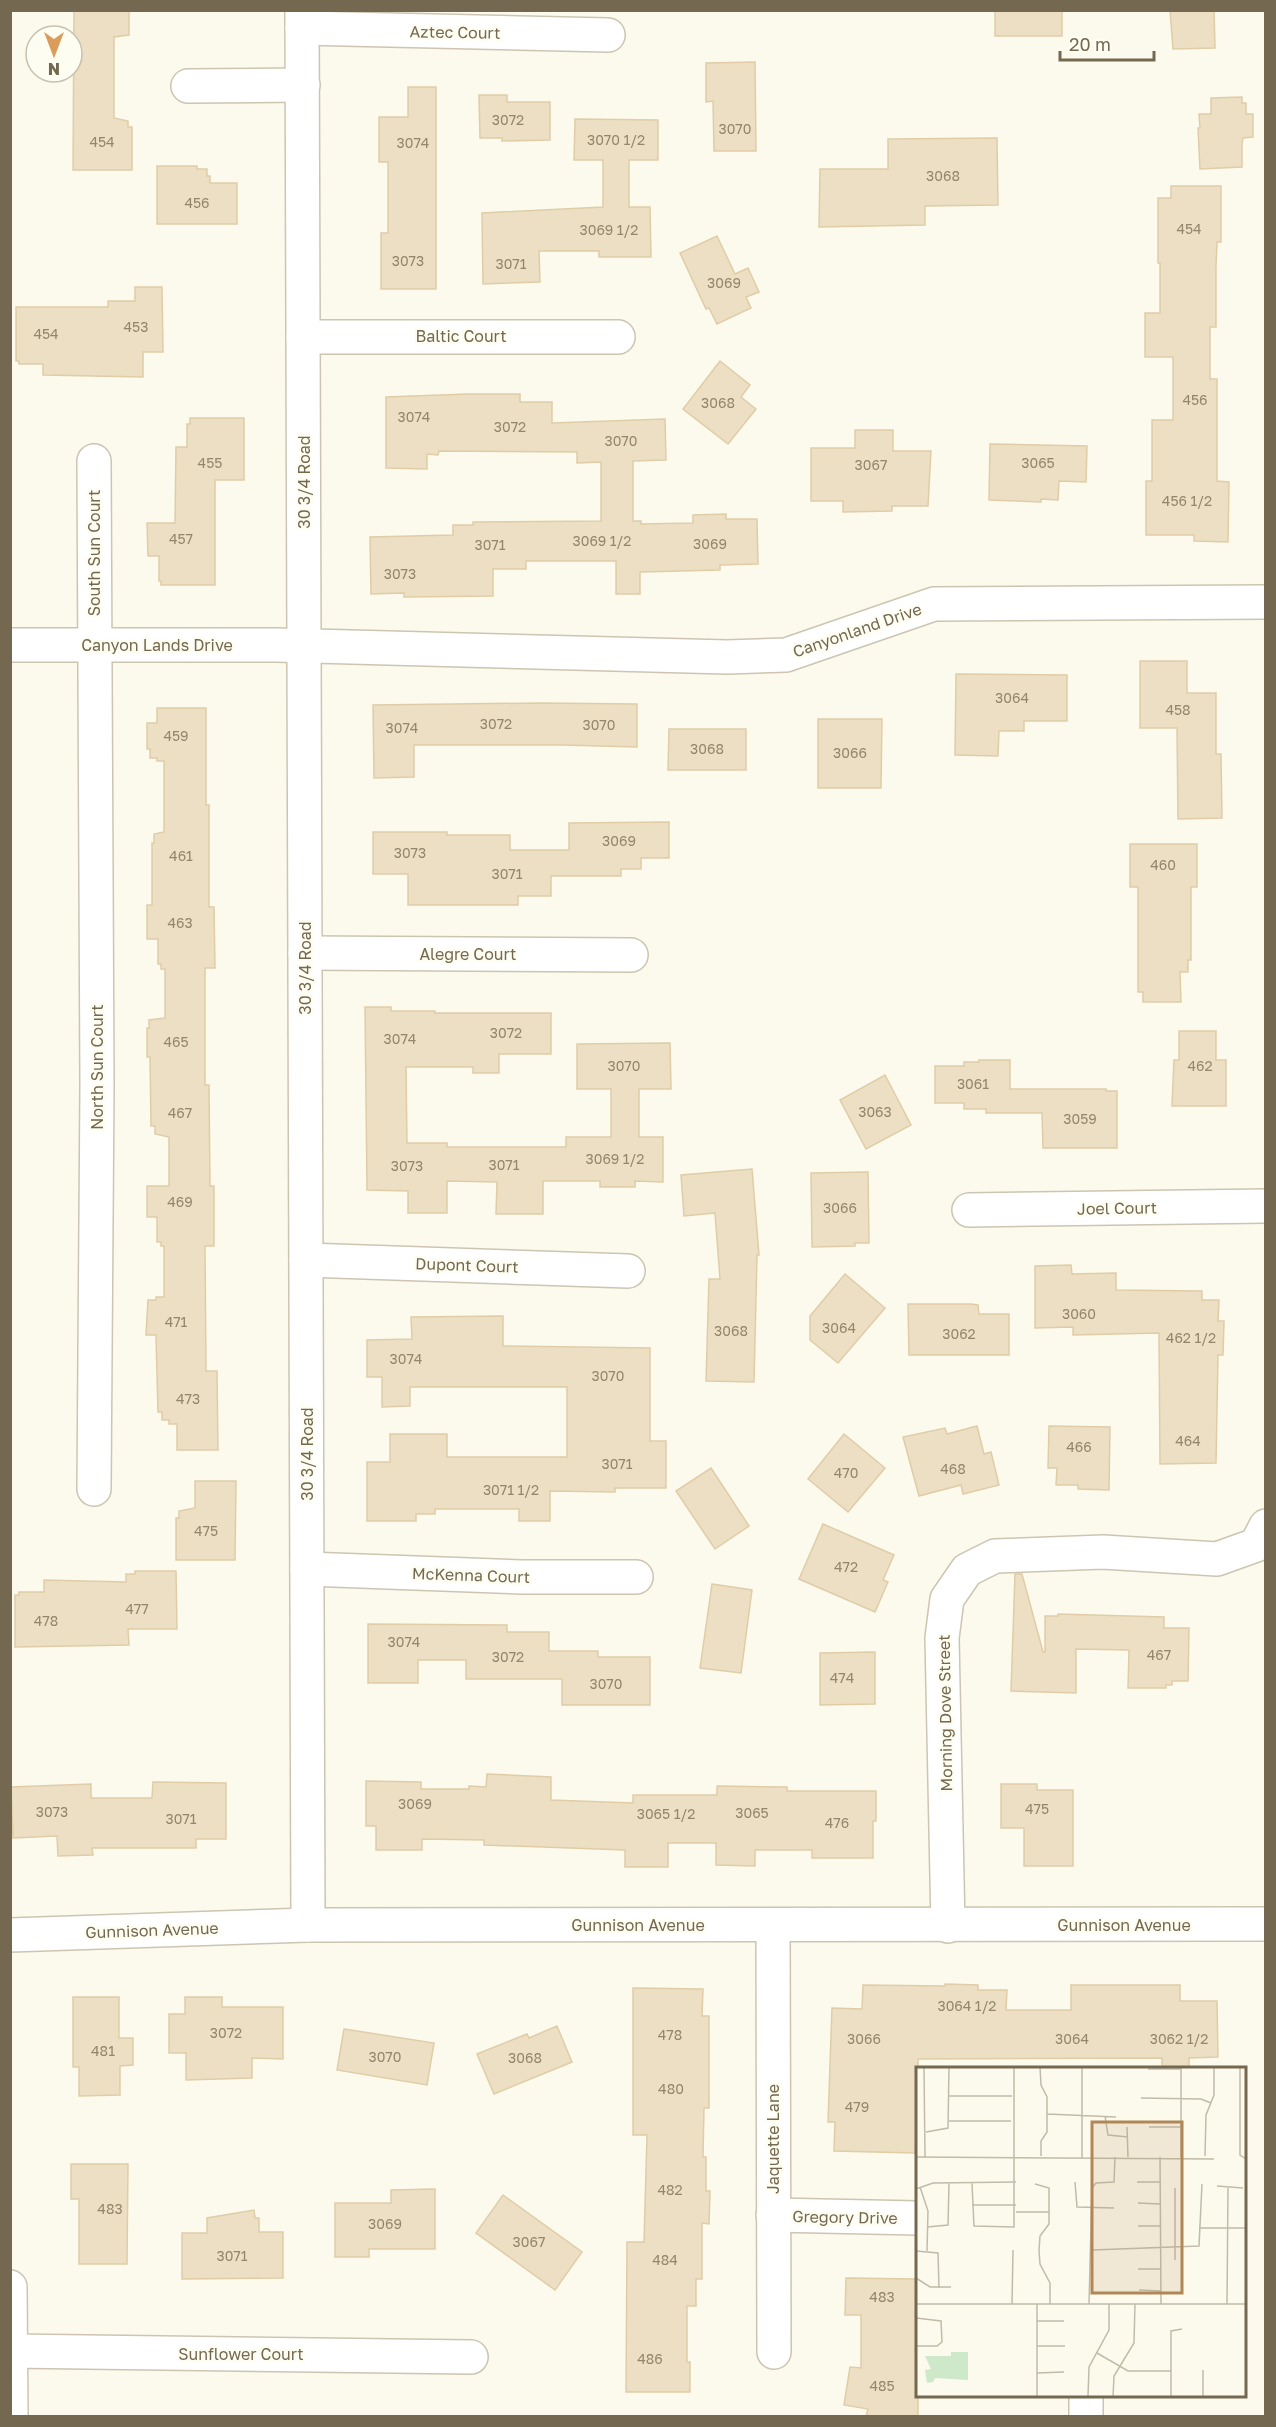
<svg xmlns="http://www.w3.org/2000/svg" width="1276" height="2427" font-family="'Golos Text',sans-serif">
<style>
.building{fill:#eddfc3;stroke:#e0cda7;stroke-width:1.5}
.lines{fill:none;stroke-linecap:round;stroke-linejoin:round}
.minor-casing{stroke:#cdc5b2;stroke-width:36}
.minor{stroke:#fff;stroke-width:33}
.labels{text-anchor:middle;stroke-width:5;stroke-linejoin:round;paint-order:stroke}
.number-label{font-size:14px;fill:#93866d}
.street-label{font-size:16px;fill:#756850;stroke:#fefdf2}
.inset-road{fill:none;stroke:#c1bca9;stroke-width:1.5}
.view{fill:#b28757;fill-opacity:0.15;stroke:#b28757;stroke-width:3}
.inset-edge{fill:none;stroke:#756850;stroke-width:3}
</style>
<rect width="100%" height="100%" fill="#fbfaec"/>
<g class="building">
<path d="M74,10H129V35L114,37V118L128,121V127H132V170H73Z"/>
<rect x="995" y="10" width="67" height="26"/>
<path d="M1170,10H1214L1215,48L1173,49Z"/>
<path d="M755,62L756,151H714L713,101L706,102V63Z"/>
<path d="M408,87H436V289H381V233H388V162H379V117H408Z"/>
<path d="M479,95H507V102H550V140L502,141V138H480Z"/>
<path d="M1242,97V103H1246V114H1253V137L1243,138L1242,144V167L1200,169L1198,128H1200L1199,114H1211V98Z"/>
<path d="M575,119L658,120V160H629V207H650L651,257H599V251H539L540,282L483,284L482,213L603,207V160H574Z"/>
<path d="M997,138L998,205L925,206V225L819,227L820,169H888V139Z"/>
<path d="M157,166H197V169H207V176H210V183H237V224H157Z"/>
<path d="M1171,186H1221V242H1217L1216,265V327H1210V379H1217V481L1229,482L1228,542L1194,541V535H1146V481H1152V420H1173V357H1145V313H1160V263H1158V198H1171Z"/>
<path d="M717,236L735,274L748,268L759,292L746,297L751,308L717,324L709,308L706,309L680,253Z"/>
<path d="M135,287H162L163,352H143V377L43,375V364H19V361H16V307H108V301H135Z"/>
<path d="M720,361L750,385L741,397L756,409L728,444L683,409Z"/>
<path d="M468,394H520V402H552V423L665,419L666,460L633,461V521H641V524L693,523V515L726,514V519H757L758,564L720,565V570L640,572V594H616V561H526V569H493V596L404,597V593L371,594L370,537L453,535V525H473V522L601,521V462L577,463V452L439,451L438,455L427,454V469L386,468V397Z"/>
<path d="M190,418H244V480H215V585H161V581H159V556H148L147,523H175L176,447H187V424H190Z"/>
<path d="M855,430H893V451H931L928,506H892V511L843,512V501H811V448H855Z"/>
<path d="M990,444L1087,446L1086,482L1059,481L1058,500L1041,499V502L989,500Z"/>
<path d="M1140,661H1187V693H1216V754H1221L1222,818L1178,819L1177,728H1140Z"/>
<path d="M956,674L1067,675V721H1024V731H999L998,756L955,755Z"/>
<path d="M541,703L637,704V747L562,745H414V777L374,778L373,705Z"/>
<path d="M157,708H206V805H209V907H214L215,968H205V1085H209L210,1186H214V1246H205L206,1371H217L218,1450H177V1424H169V1420H162V1412H158L156,1335H146L148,1300H156V1297H164V1246H161V1242H157V1217H147V1186H169V1137L155,1134V1126H151L150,1057H147V1028H149V1020L165,1018V969H161V964H158V939H147V905H152V843H154V834L164,832V761H157V758H150V749H147V723H157Z"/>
<path d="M818,719H882L881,788H818Z"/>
<path d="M669,729H746V770H668Z"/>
<path d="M669,822V858H641V869H621V876H551V896H518V905H408V874H373V832H447V835H510V850H569V823Z"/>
<path d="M1130,844H1197V887H1191V960H1188V972H1180L1181,1002H1143V992H1138V887H1130Z"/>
<path d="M365,1007H391V1011H435V1013H551V1054H499V1073H473V1067H406L407,1143H447V1147H566V1137H611V1089H577V1044L670,1043L671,1089H639V1137H663V1182L635,1181V1187H600V1181H543V1214H496L497,1182L447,1181V1213H408V1191L367,1190Z"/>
<path d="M1179,1031H1216V1060H1226V1106H1172L1174,1060H1179Z"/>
<path d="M979,1060H1010V1089H1106V1091H1117V1148H1043L1042,1113H986V1109H964V1103H935V1066H964V1062H979Z"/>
<path d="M885,1075L911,1125L866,1149L840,1100Z"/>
<path d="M752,1169L759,1255H757L754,1382L706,1381L709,1279H720L715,1213L684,1216L681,1175Z"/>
<path d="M868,1172L869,1243H855V1246L812,1247L811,1173Z"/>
<path d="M1071,1265L1072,1274L1116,1273V1290L1202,1291V1300H1219L1218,1321H1224L1223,1355H1218L1216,1463L1160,1464L1159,1333L1073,1335V1327L1035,1328V1266Z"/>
<path d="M845,1274L885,1308L838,1363L810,1340V1316Z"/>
<path d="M908,1304H971L978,1305L979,1314H1009V1355H909Z"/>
<path d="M503,1316V1346L650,1348V1441H666V1488H615V1492L550,1491V1521H519V1509H435V1514H416V1521H367V1462H390V1434H447V1457H567V1387H410V1406L382,1407V1377H367V1340L412,1339L411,1317Z"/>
<path d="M977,1426L984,1454L991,1452L999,1485L963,1494L961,1485L919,1496L903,1437L945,1428L947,1434Z"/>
<path d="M1049,1426L1110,1427L1109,1490L1078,1489V1485H1056L1057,1468H1048Z"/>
<path d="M844,1434L885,1468L848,1512L808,1479Z"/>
<path d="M711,1468L749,1526L715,1549L676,1491Z"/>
<path d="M195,1481H236L235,1560H176V1518H179V1511L195,1508Z"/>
<path d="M823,1524L894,1555L883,1580L888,1582L875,1612L799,1579Z"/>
<path d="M135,1571H176L177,1629H128L129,1645L15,1647V1595H19V1592H44V1580L126,1582V1574H135Z"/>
<path d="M1015,1574H1022L1043,1652H1045V1616H1058V1614L1164,1617V1628H1189L1188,1681H1172V1685H1166V1688H1128L1129,1650L1076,1649V1693L1011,1691Z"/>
<path d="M712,1584L752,1590L741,1673L700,1668Z"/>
<path d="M368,1624L507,1625V1632H549V1651H598V1657H650V1705H562V1679H466V1660H418V1683H368Z"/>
<path d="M875,1652V1704L820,1705V1653Z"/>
<path d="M487,1774L551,1777V1800L633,1803V1795H717V1786L787,1787V1791H876V1821H873V1858H812V1850H755V1866L716,1865V1843H668V1867H625V1850L484,1845V1840L422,1839V1850H376V1826H366V1781L421,1782V1789H469V1786L486,1787Z"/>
<path d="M153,1782L226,1783V1839H196V1848H92L93,1855L58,1856L57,1836L13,1838L11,1787L91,1784V1798H152Z"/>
<path d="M1001,1784H1037V1790H1073V1866H1024V1828H1001Z"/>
<path d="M945,1984L978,1985V1990H1007L1006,2010H1071V1985H1180V2001H1217L1218,2057L1189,2058V2068H1162V2058L918,2059V2151H915V2153L834,2151L835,2122H828L832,2008L862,2009L863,1985L945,1986Z"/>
<path d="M633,1988L703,1989L702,2016H709V2108H704L703,2157H706V2191H710L709,2224L702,2223V2279H696V2306H687V2362H690V2392H626L627,2242H644L647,2135H633Z"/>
<path d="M73,1997H119V2038H133V2065L120,2066V2095L79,2096V2067H73Z"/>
<path d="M185,1997H222V2007H283V2059L252,2058V2078L186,2080V2053H169V2014H185Z"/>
<path d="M557,2026L572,2062L494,2094L477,2054L527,2034L529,2038Z"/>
<path d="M344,2029L434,2043L427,2085L337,2070Z"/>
<path d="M71,2164H128L127,2264H79V2199H71Z"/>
<path d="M435,2189V2249H369V2257H335V2203H391V2190Z"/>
<path d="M503,2195L582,2252L555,2290L476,2233Z"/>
<path d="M254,2210L255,2218H259V2232H283V2278L182,2279V2233H207V2218Z"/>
<path d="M846,2278L918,2279V2416H866L868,2409L844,2405L850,2367L861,2368V2315H845Z"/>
</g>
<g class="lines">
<defs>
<g id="minor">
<path d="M302,10L308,1925"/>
<path d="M302,28L608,35"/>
<path d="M188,86L303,85"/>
<path d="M303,337H618"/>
<path d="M94,461L97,1085L94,1489"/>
<path d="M10,645H276L727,657L786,655L934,604L1266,602"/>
<path d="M305,953L631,955"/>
<path d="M969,1210L1266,1206"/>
<path d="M306,1260L628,1271"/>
<path d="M307,1569L521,1577H636"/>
<path d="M773,1926L774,2352"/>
<path d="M948,1926L942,1638L947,1599L967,1570L995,1556L1103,1552L1217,1559L1256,1545L1266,1526"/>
<path d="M10,1935L308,1925L1266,1924"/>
<path d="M773,2215L918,2218"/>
<path d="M10,2287L11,2416"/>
<path d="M11,2351L471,2357"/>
<path d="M1086,2396V2416"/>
</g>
</defs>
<use href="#minor" class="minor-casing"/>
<use href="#minor" class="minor"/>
</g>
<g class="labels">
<g class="number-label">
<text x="508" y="125">3072</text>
<text x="735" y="134">3070</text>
<text x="616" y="145">3070 1/2</text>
<text x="102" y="147">454</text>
<text x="413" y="148">3074</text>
<text x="943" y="181">3068</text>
<text x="197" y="208">456</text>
<text x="1189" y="234">454</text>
<text x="609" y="235">3069 1/2</text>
<text x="408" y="266">3073</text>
<text x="511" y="269">3071</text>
<text x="724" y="288">3069</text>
<text x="136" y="332">453</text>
<text x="46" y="339">454</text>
<text x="1195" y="405">456</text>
<text x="718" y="408">3068</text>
<text x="414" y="422">3074</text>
<text x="510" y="432">3072</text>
<text x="621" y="446">3070</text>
<text x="210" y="468">455</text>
<text x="1038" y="468">3065</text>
<text x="871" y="470">3067</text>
<text x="1187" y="506">456 1/2</text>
<text x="181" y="544">457</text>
<text x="602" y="546">3069 1/2</text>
<text x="710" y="549">3069</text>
<text x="490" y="550">3071</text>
<text x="400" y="579">3073</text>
<text x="1012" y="703">3064</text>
<text x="1178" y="715">458</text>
<text x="496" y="729">3072</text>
<text x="599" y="730">3070</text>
<text x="402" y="733">3074</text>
<text x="176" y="741">459</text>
<text x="707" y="754">3068</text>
<text x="850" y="758">3066</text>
<text x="619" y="846">3069</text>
<text x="410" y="858">3073</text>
<text x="181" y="861">461</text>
<text x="1163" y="870">460</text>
<text x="507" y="879">3071</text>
<text x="180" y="928">463</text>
<text x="506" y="1038">3072</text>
<text x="400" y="1044">3074</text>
<text x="176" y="1047">465</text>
<text x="624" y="1071">3070</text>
<text x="1200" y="1071">462</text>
<text x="973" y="1089">3061</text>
<text x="875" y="1117">3063</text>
<text x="180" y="1118">467</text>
<text x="1080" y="1124">3059</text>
<text x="615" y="1164">3069 1/2</text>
<text x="504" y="1170">3071</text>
<text x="407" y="1171">3073</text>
<text x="180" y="1207">469</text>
<text x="840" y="1213">3066</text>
<text x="1079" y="1319">3060</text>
<text x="176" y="1327">471</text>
<text x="839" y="1333">3064</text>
<text x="731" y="1336">3068</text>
<text x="959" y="1339">3062</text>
<text x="1191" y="1343">462 1/2</text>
<text x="406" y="1364">3074</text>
<text x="608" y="1381">3070</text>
<text x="188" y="1404">473</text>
<text x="1188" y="1446">464</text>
<text x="1079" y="1452">466</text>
<text x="617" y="1469">3071</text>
<text x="953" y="1474">468</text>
<text x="846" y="1478">470</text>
<text x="511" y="1495">3071 1/2</text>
<text x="206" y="1536">475</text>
<text x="846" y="1572">472</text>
<text x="137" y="1614">477</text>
<text x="46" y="1626">478</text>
<text x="404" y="1647">3074</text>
<text x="1159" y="1660">467</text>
<text x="508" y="1662">3072</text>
<text x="842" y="1683">474</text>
<text x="606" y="1689">3070</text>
<text x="415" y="1809">3069</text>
<text x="1037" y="1814">475</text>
<text x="52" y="1817">3073</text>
<text x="752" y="1818">3065</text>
<text x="666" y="1819">3065 1/2</text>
<text x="181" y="1824">3071</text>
<text x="837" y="1828">476</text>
<text x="967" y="2011">3064 1/2</text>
<text x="226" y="2038">3072</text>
<text x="670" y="2040">478</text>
<text x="864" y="2044">3066</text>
<text x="1072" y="2044">3064</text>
<text x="1179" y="2044">3062 1/2</text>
<text x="103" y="2056">481</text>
<text x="385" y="2062">3070</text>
<text x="525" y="2063">3068</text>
<text x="671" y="2094">480</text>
<text x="857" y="2112">479</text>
<text x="670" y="2195">482</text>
<text x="110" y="2214">483</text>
<text x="385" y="2229">3069</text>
<text x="529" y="2247">3067</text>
<text x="232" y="2261">3071</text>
<text x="665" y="2265">484</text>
<text x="882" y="2302">483</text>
<text x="650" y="2364">486</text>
<text x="882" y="2391">485</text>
</g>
<g class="street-label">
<text transform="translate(455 32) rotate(1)" y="6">Aztec Court</text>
<text x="461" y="342">Baltic Court</text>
<text transform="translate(304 482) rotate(-90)" y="6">30 3/4 Road</text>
<text transform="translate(94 553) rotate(-90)" y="6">South Sun Court</text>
<text transform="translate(857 630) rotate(-19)" y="6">Canyonland Drive</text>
<text x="157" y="651">Canyon Lands Drive</text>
<text x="468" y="960">Alegre Court</text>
<text transform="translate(305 968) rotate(-90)" y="6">30 3/4 Road</text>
<text transform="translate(97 1067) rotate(-90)" y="6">North Sun Court</text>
<text transform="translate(1117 1208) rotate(-1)" y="6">Joel Court</text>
<text transform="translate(467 1265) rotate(2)" y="6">Dupont Court</text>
<text transform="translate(307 1454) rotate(-90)" y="6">30 3/4 Road</text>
<text transform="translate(471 1575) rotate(2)" y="6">McKenna Court</text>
<text transform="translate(945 1713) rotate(-91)" y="6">Morning Dove Street</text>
<text x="638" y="1931">Gunnison Avenue</text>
<text x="1124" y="1931">Gunnison Avenue</text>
<text transform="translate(152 1930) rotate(-2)" y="6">Gunnison Avenue</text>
<text transform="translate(773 2139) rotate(-90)" y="6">Jaquette Lane</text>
<text transform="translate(845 2217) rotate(1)" y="6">Gregory Drive</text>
<text x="241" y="2360">Sunflower Court</text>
</g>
</g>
<g transform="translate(916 2067)">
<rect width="330" height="330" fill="#fbfaec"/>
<path d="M35,285H52V313L19,311L17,315L11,316L9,303L15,302L9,289H35Z" fill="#cee8ca"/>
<path class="inset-road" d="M8,0L9,90M124,0L125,18L131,30V65L125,74V89M324,0V88L330,92M232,2H265M33,29H96M225,31L285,32L295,36M131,47L200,50M189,49L192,68L212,70M33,54H95M211,60L212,90M233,60H265M10,65L32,61L33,0M289,89L290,48L298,28V0M0,90L298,92M244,90L245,237M265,90V0M166,91V0M159,115L161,140L198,141M221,115H244M56,116L58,159L98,160V0M119,117L133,121V157L124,169L123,184L124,197L134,216V237M301,119L327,121M4,120L12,144L11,184M259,121V193M0,122L17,116L100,115M222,136L244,137M56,138H100M100,145H133M222,159H244M11,160L32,158L33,116M283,161H330M176,183L283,179L286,117M0,184L22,186L23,221M222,202H245M0,211L14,220H35M223,223L245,224M0,237H330M96,237L97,183M173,237L176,121L180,116L198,115L199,90M311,237L312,121M0,251L25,254L26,275L21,279H0M121,254H148M121,279H149M181,286L212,304H255M121,306L148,305M121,330V237M172,330L173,300L193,263V237M197,330L198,309L218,276L219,237M255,330V264L266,262M287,330V303"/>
<path class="view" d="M176,55H266V226H176Z"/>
<rect width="330" height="330" class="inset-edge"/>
</g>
<rect width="1276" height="2427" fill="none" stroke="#756850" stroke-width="24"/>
<g transform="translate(54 54) rotate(180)"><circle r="28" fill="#fefdf2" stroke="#c7c1b1" stroke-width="1.5"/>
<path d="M0-4.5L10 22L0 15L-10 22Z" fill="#da9c5b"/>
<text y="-9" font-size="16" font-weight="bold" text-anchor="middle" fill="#756850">N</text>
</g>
<path d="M1060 51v9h94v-9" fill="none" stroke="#756850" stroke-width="3"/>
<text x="1069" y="51" font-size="18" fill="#756850" stroke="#fefdf2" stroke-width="4.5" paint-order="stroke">20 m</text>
</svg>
